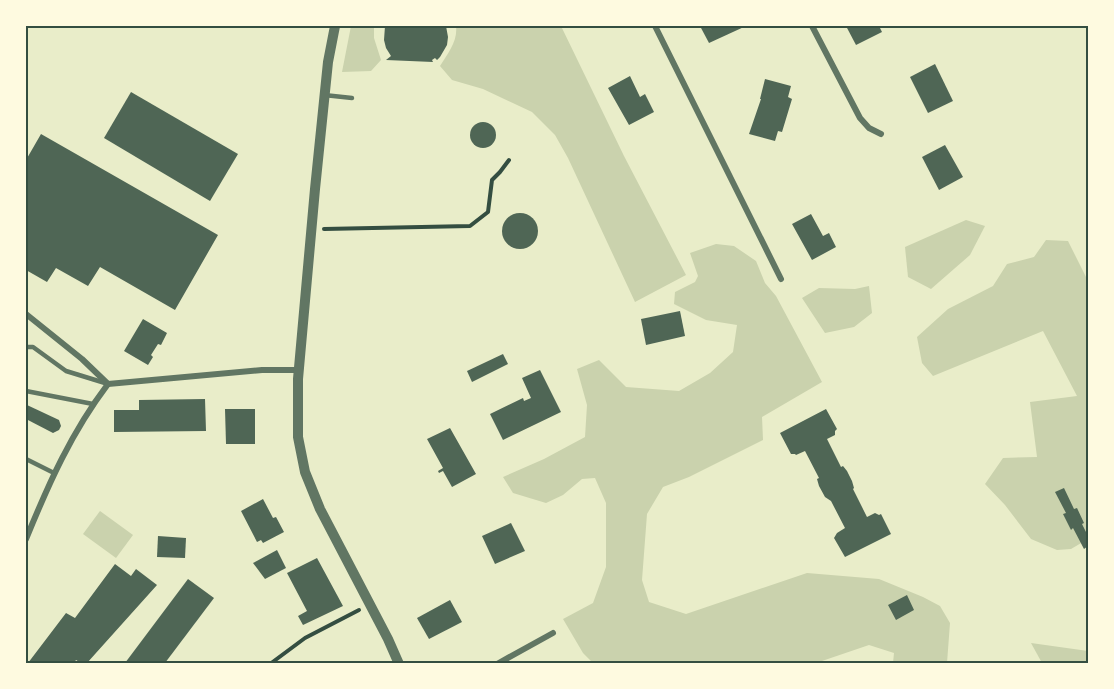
<svg xmlns="http://www.w3.org/2000/svg" width="1114" height="689" font-family="'PT Sans Narrow',sans-serif">
<style>
.green{fill:#cad2ad}
.building{fill:#4f6655}
.lines{fill:none;stroke-linecap:round;stroke-linejoin:round}
.path{stroke:#344e41;stroke-width:4}
.service{stroke:#617663;stroke-width:4.5}
.minor{stroke:#617663;stroke-width:6}
.tertiary{stroke:#617663;stroke-width:10}
.neatline{fill:none;stroke:#344e41;stroke-width:2}
</style>
<rect width="100%" height="100%" fill="#e9edc9"/>
<g class="green">
<path d="M351,26H374V38L381,60L371,71L342,72Z"/>
<path d="M456,26H561L624,156L686,275L635,302L568,158L555,135L532,112L483,89L452,80L440,66C448,53 458,41 456,26Z"/>
<path d="M966,220L985,226L970,255L931,289L908,277L905,247Z"/>
<path d="M1046,240L1068,241L1088,281V539L1071,549L1057,550L1031,539L1005,505L985,484L1003,458L1037,457L1030,402L1077,396L1043,331L933,376L922,363L917,337L948,309L993,286L1007,264L1034,257Z"/>
<path d="M716,244L734,246L756,261L765,283L776,296L822,382L762,417L763,440L689,477L663,487L647,514L642,580L649,602L686,614L807,573L879,579L923,597L940,606L950,623L947,663H893L894,653L869,645L822,661L820,663H593L583,653L563,619L593,603L606,567V503L595,478L582,479L563,495L546,503L513,493L503,477L544,459L585,437L587,405L577,369L599,360L626,387L679,391L710,373L733,352L737,325L706,320L674,304L675,292L695,282L698,276L690,253Z"/>
<path d="M869,286L872,313L854,327L825,333L802,298L819,288L855,289Z"/>
<path d="M100,511L133,535L116,558L83,534Z"/>
<path d="M1031,643L1088,651V663H1042Z"/>
</g>
<g class="building">
<path d="M385,26H446L448,37L447,45L440,57L437,60L435,58L432,60L433,62L386,60L391,56L386,48L384,40Z"/>
<path d="M700,26H746L709,43Z"/>
<path d="M846,26H879L882,32L856,45Z"/>
<path d="M935,64L953,101L928,113L910,77Z"/>
<path d="M630,76L640,97L645,94L654,112L629,125L608,88Z"/>
<path d="M765,79L791,86L788,97L792,99L782,132L778,131L775,141L749,134L761,99H760Z"/>
<path d="M131,92L238,154L210,201L104,138Z"/>
<circle cx="483" cy="135" r="13"/>
<path d="M41,134L218,235L175,310L100,267L88,286L56,268L47,282L26,270V160Z"/>
<path d="M945,145L963,177L939,190L922,157Z"/>
<circle cx="520" cy="231" r="18"/>
<path d="M811,214L823,236L829,233L836,247L812,260L792,224Z"/>
<path d="M680,311L685,336L646,345L641,319Z"/>
<path d="M143,319L167,333L161,345L158,344L151,355L153,357L148,365L124,351Z"/>
<path d="M503,354L508,364L472,382L467,371Z"/>
<path d="M540,370L561,412L503,440L490,414L523,398L524,401L531,398L522,378Z"/>
<path d="M205,399L206,431L114,432V410H139V400Z"/>
<path d="M27,405L59,420L61,426L59,430L53,433L26,419V408Z"/>
<path d="M225,409H255V444H226Z"/>
<path d="M826,409L837,429L835,431V435L827,439L841,467L843,466L847,471L852,481L854,488L853,489L867,517L875,513L879,515L881,514L891,534L845,557L834,538L837,533L845,528L831,501L825,497L819,486L817,479L819,478L805,451L796,455L795,454H791L780,433Z"/>
<path d="M450,428L476,474L452,487L443,471L439,473L438,471L443,468L427,439Z"/>
<path d="M1064,488L1074,509L1077,508L1084,523L1082,524L1088,536V546L1084,549L1073,528L1071,530L1063,514L1066,513L1055,492Z"/>
<path d="M263,499L273,518L276,517L284,532L263,543L261,540L257,542L241,511Z"/>
<path d="M511,523L525,551L495,564L482,536Z"/>
<path d="M158,536L186,538L185,558L157,557Z"/>
<path d="M277,550L286,568L265,579L253,563Z"/>
<path d="M317,558L343,606L303,625L298,616L307,611L287,573Z"/>
<path d="M115,564L131,576L136,569L157,585L87,663H81L76,660L74,663H28L66,613L75,618Z"/>
<path d="M188,579L214,598L165,663H125Z"/>
<path d="M907,595L914,610L896,620L888,605Z"/>
<path d="M450,600L462,622L429,639L417,618Z"/>
</g>
<g class="lines">
<g class="path">
<path d="M324,229L470,226L488,212L492,180L500,172L509,160"/>
<path d="M270,664L305,638L359,610"/>
</g>
<g class="service">
<path d="M324,95L352,98"/>
<path d="M26,347H33L66,371L105,383"/>
<path d="M26,391L93,404"/>
<path d="M26,459L54,473"/>
</g>
<g class="minor">
<path d="M655,26L781,279"/>
<path d="M812,26L860,118L869,128L881,134"/>
<path d="M26,314L82,359L108,384"/>
<path d="M108,384L262,370H299"/>
<path d="M26,539C49,483 71,433 108,384"/>
<path d="M497,664L553,633"/>
</g>
<path class="tertiary" d="M335,26L328,62L315,189L298,379V437L305,472L320,509L388,639L399,664"/>
</g>
<rect width="1114" height="689" fill="none" stroke="#fefae0" stroke-width="54"/>
<rect x="27" y="27" width="1060" height="635" class="neatline"/>
</svg>
